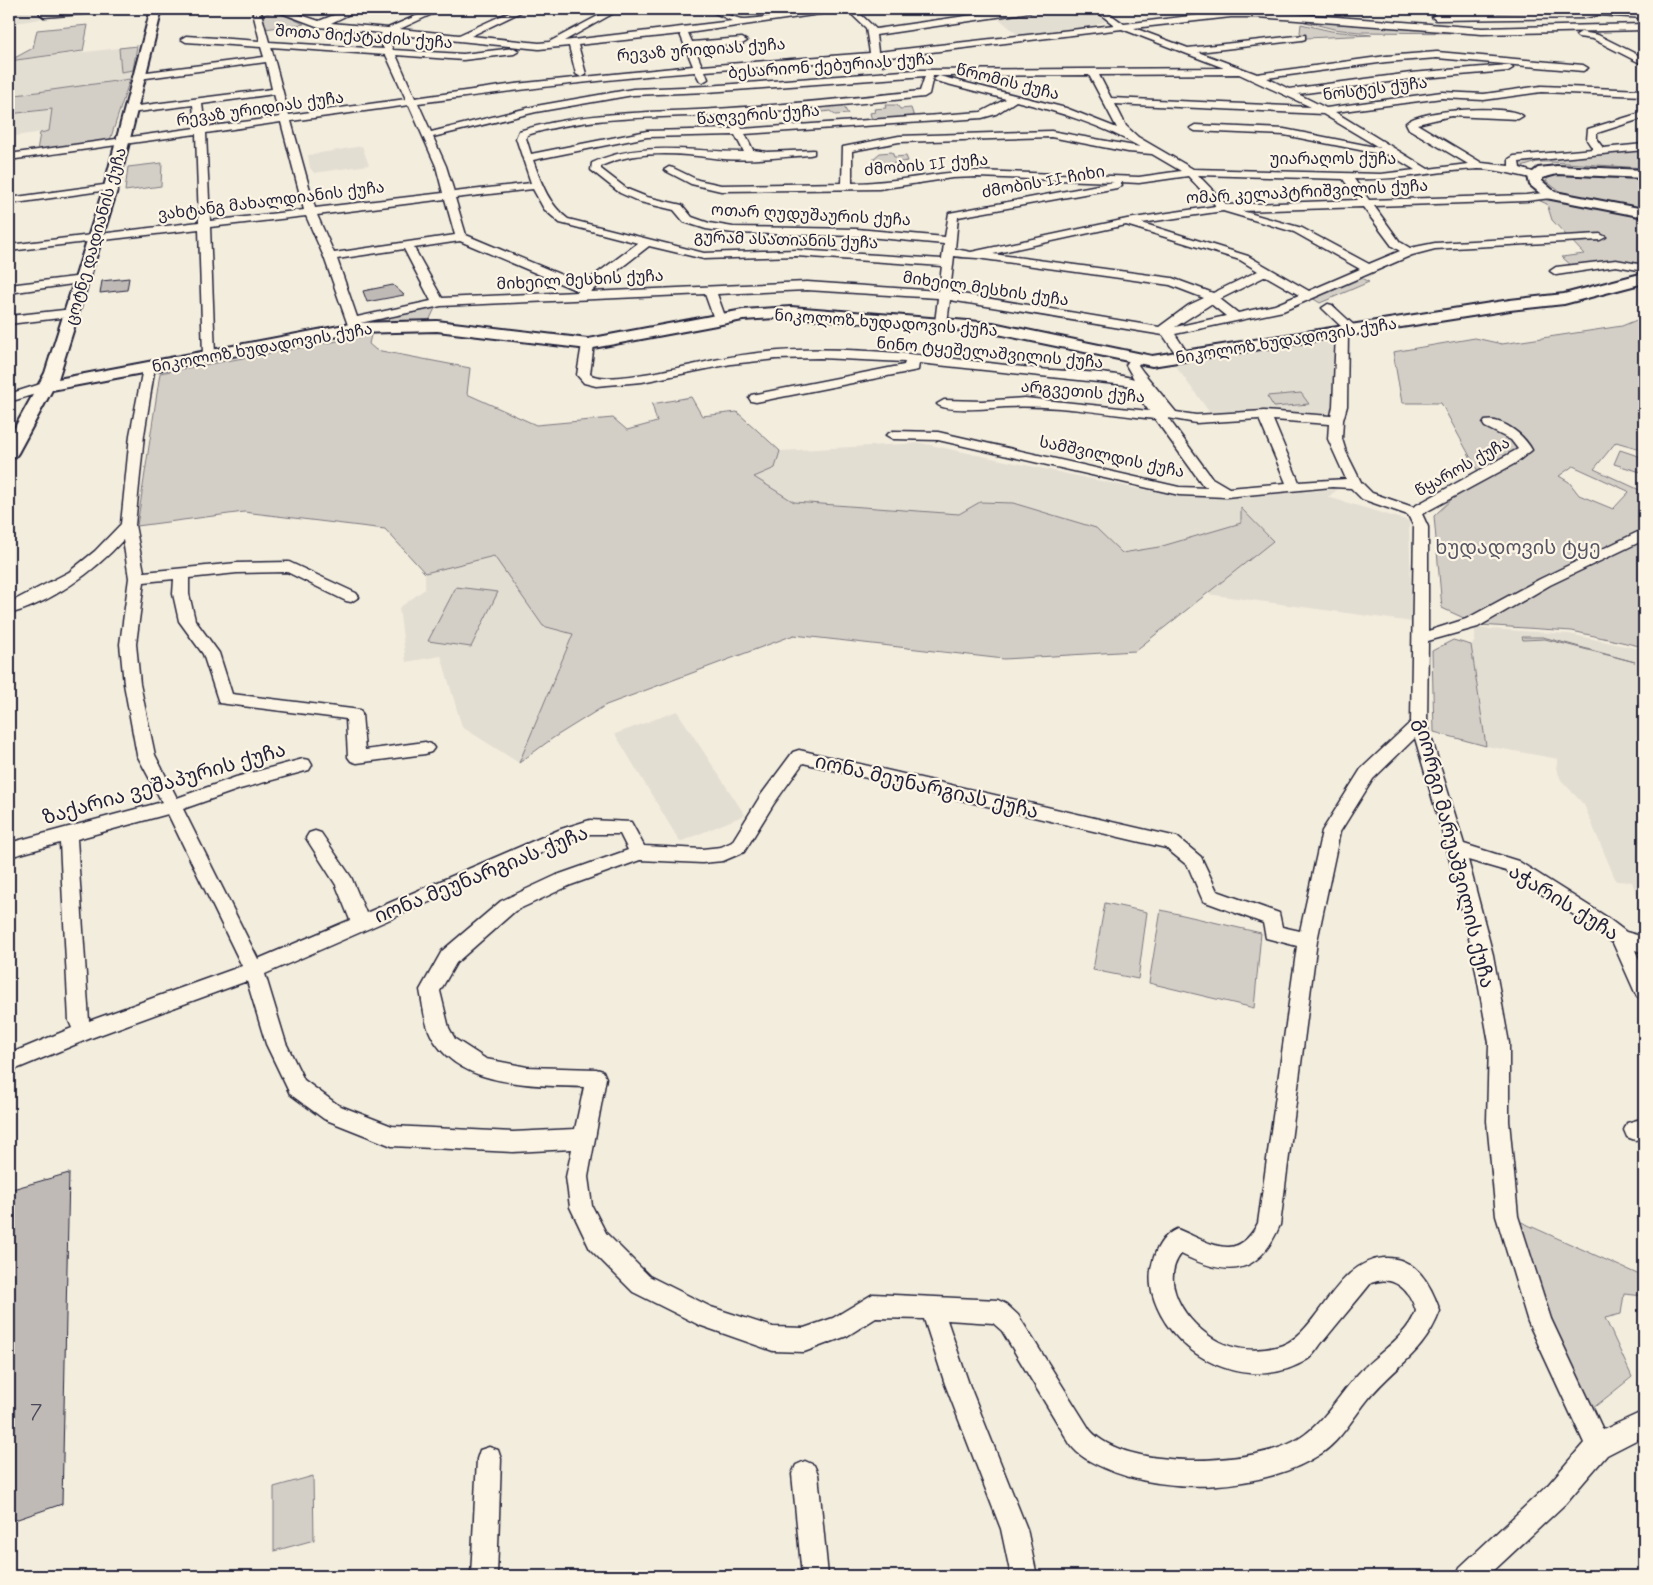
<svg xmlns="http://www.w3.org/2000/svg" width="1653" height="1585" font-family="Mynerve,'Noto Sans Georgian',sans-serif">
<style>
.built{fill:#e3ded2}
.green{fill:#d4cfc6;stroke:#7b7880;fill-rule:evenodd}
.building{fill:#bfbab6;stroke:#22223b}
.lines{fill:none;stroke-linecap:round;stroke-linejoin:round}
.minor-casing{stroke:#22223b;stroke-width:3}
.major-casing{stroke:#22223b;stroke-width:4}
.minor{fill:#fcf5e5;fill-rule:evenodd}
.major{fill:#fcf5e5;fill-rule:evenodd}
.labels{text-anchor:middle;stroke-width:4.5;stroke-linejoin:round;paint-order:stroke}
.far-street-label{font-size:16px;fill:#22223b;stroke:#fcf5e5}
.park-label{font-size:20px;fill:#575665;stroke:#fcf5e5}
.street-label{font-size:20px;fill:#22223b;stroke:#fcf5e5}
.near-number-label{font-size:21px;fill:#49485a}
</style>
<rect width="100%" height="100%" fill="#f3edde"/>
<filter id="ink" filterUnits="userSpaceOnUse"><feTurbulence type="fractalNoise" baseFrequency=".02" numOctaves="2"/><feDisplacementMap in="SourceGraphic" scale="10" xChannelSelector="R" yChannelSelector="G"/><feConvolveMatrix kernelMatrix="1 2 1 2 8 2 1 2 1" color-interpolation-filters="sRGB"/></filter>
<g filter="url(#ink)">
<g class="built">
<path d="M9,9H41L40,19L9,24Z"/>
<path d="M1048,9H1091L1106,21L1086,28L1018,35L997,17Z"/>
<path d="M119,48L121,72L133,70L130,79L9,96V61Z"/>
<path d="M52,109L49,131L9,137V114Z"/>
<path d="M362,146L369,165L314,173L310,168L308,155Z"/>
<path d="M371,335L369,344L376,350L470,368L467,394L536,425L613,418L627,430L657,422L652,404L691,397L702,416L737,412L780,451L921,443L1134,488L1189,496L1224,498L1338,489L1328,497L1409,521L1412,622L1207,594L1135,651L1004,659L794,635L606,705L553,738L519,763L462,727L441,656L406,662L399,608L425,589V573L385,529L244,512L137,526Z"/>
<path d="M1332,338L1338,390L1333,418L1213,417L1174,364Z"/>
<path d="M1475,628L1570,634L1644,650V905L1638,898L1632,882L1616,881L1584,805L1561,780L1556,768L1558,759L1486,746L1471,645L1475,641Z"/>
<path d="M677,711L745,815L680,842L615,734Z"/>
</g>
<g class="green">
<path d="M275,11L304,24L264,29L260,16Z"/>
<path d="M1301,21L1472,33L1359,32L1334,29Z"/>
<path d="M1301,24L1331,31L1372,35L1306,38L1300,33Z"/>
<path d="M88,25L83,51L9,61L33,48L37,30Z"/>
<path d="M137,46L133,70L121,72L119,48Z"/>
<path d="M695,65V68L536,85L534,82Z"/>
<path d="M130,79L110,140L37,151L40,133L49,131L52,109L9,114V96Z"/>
<path d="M843,105L848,114L835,115L830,111L794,116L791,110Z"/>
<path d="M885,105H897L900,109L911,108L914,117L872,120L870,113L875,112L874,109L886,108Z"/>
<path d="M1644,149V168L1551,162H1537L1522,167L1517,163Z"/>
<path d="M892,152L894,157L906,156L908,161L875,166L874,158L880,153Z"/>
<path d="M162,163L161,186L125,191L128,167Z"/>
<path d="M1556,175L1644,180V208L1579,197L1559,191L1546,181L1549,177Z"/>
<path d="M1549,195L1577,203L1644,215V268L1637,265L1573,267L1562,257L1584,254L1552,220L1547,204L1536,199Z"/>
<path d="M1355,275L1369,282L1320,303L1309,296Z"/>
<path d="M436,306L428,323L368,326V320Z"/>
<path d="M1644,317V450L1616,442L1594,469L1644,492V647L1572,631L1479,625L1442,608L1434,516L1479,473L1441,403H1402L1393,352L1475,338L1502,344L1622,326ZM1573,466L1628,491L1629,492L1613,509L1579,495L1569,482L1559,476Z"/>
<path d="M371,335L369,344L376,350L470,368L467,394L536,425L613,418L627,430L657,422L652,404L691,397L702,416L737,412L780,451L775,468L754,477L794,502L959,514L980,502L1013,503L1096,528L1122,553L1159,547L1241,523V508L1273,541L1135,651L1004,659L794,635L606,705L553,738L519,763L573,634L543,626L494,556L425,573L385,529L244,512L137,526L160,373Z"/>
<path d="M1301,393L1309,404L1274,407L1267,396Z"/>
<path d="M1620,450L1644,458V473L1614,464Z"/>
<path d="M456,587L498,592L471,647L428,641Z"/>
<path d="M1522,637H1543L1635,662L1545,639L1523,640Z"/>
<path d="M1453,640L1471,645L1486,746L1434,732L1432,651Z"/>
<path d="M1105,903L1147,912L1138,979L1093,970Z"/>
<path d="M1161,910L1261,933L1254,1008L1149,983Z"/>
<path d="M1519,1221L1644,1277V1296L1624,1294L1621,1314L1605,1318L1632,1377L1592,1409L1564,1361Z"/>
<path d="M313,1476L314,1540L274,1551V1487Z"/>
</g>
<g class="building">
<path d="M129,278L127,290L100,293L102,281Z"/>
<path d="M393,285L404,295L367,302L363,291Z"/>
<path d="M69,1173L62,1504L9,1522V1190Z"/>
</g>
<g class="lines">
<defs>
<g id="minor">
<path d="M39,9H47L48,11L110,9L106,12L44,17L40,14Z"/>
<path d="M252,9H260L269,42L384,49L378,37L382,33L319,27L271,9H283L319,21L349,9H360L331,23L388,28L432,9H443L400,29L459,35L516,9H527L471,36L539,43L549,42L611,9H621L564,41L732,21L706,9C721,9 735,20 746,19C777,17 807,7 838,9L834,12L688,33L692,42L742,38L747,41L742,44L694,47L702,66L870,53L866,28L846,9H855L876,29L1014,9H1034L1030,12L876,35L878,52L1114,25L1094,9H1103L1124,24L1231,11H1257L1482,28L1644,24V30L1482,34L1257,17H1231L1134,28L1188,48L1305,35V39L1302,40L1198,52L1257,74L1386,56L1437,52L1583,65L1588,68L1583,71L1437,58L1386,62L1267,78L1289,89L1411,73L1508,65L1513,68L1508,71L1411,79L1298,94L1326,108L1442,92L1484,94L1541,86L1644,90V96L1541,92L1484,100L1442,98L1335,112L1428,169L1468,164L1409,129L1406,123C1420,109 1509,104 1523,116L1518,119L1451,116L1417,124L1482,163L1509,166V159L1514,156L1593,149L1587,140L1588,129L1644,112V118L1597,133V140L1603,148L1644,144V150L1519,162L1520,168L1539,174L1540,176L1535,179C1516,175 1497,169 1478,169C1436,171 1396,181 1354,179L1369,200L1526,195L1551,192L1556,195L1551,198L1526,201L1374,206L1400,242L1410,248L1435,243L1600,234L1606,237L1600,240L1435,249L1412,255L1283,311L1175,334L1190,357L1184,361L1180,360L1163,335L950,300L947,323L941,327L935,323L938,298L807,290L717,294L726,319L720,323L714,319L705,294L441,306L360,323L361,328L355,332L349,328L324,257L306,216L210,227L215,355L209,359L203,355L199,229L9,251V245L199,222L196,134L9,160V154L195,128L193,105L130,113L125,110L130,107L272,89L266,62L139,79L134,76L139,73L264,57L261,47L186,42L181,39L186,36L260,41ZM1122,29L1224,68L916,70L707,86L633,89L536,106L431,132L418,103C510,91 602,79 695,72L700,81L703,82L708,79L705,71L873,59L883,65L888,62L882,58ZM390,34L539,49L569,46L576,74L581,77L586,74L578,45L680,34L693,66L515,84L415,98L396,55L463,60L514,54L519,51L514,48L463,54L393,50L388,37ZM271,47L386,55L406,99L289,115ZM1239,74L1311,107L1111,98L1099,75ZM1089,75L1117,128L1066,108L939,76L934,79L936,81L1006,99L981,112L742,129L739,122L735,121L730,124L733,129L647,131L531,154L526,138L527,135C588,116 652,118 716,115C785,111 855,104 924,97L929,94L933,76ZM925,76L920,91C852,98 784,105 715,109C649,113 583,111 519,131L516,138L531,183L454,192L446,166L433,137L536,112L633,95L707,92ZM274,94L280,117L205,127L202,104ZM1016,101C1059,112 1102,125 1140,147L1051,131L899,136L843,147L842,183L721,185L698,180L673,168L669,167L664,170L691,184L721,191L879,189L952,178L977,177L1114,182L949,213L945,237L857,229L733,227L709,223L692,217L682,205L647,197L627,189L601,169V166C636,150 678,153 714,158C745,162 779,157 810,155L814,154V150L767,152L753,150L745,134L982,118L996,114ZM1115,104L1323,114L1380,148L1284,129L1195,125L1190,128L1195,131L1284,135L1385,155L1389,154L1415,170L1381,174L1193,169L1138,137L1126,126ZM409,105L436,166L443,193L315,208L291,121ZM281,122L304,210L210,221L206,133ZM735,135L744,152C693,152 641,140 592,163L591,170L620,193L640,202L674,210L684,222L706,229L733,233L857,236L944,244L942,259L796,250L704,253L568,219C548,204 541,182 533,160L647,137ZM1051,137L1128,152L1152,154L1181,171L1139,177L977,171C935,172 894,183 852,183V151L899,142ZM1198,175L1343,179L1358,200L1227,205ZM1188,176L1216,206L1127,219L971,252L955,249L958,217L1117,188L1122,185L1120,182L1139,183ZM533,189L544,209L560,223L638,243L583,284L466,235L455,198ZM445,199L455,235L334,253L317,215ZM1363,207L1392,246L1400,251L1369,264L1302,228L1242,211ZM1223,211L1294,232L1360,269L1309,291L1248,256L1142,223ZM1126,225L1240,260L1258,271L1213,293L1172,278L993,254ZM460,241L578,291V292L442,298L414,248ZM649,246L704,259L796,256L942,266L939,291L807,282L590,292ZM404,249L431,301L357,317L337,259ZM954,256C965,258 975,257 984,259L1170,285L1204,298L1189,305L1159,327L950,292ZM1266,276L1299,295L1275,305L1238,313L1220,299ZM1211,304L1226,316L1175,327Z"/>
<path d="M1582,9L1644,12V18L1598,15L1584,18L1436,20L1432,17L1436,14L1581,12Z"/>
<path d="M1581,32L1598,35L1644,58V65L1593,39L1578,37L1576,35Z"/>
<path d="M111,184L115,185V189L9,204V198Z"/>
<path d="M1616,260L1644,265V271L1616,266L1556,275L1550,271L1556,267Z"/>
<path d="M83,276L89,280L87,282L9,293V285Z"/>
<path d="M1328,304L1332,305L1359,330L1353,334L1348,332L1347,406L1343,420L1342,439L1346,452L1361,482L1372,493L1413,507L1518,449L1511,440L1485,427L1483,424L1485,421C1502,417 1525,436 1532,450L1514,464L1422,514L1428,527V631L1466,619L1540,579L1644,529V540L1550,585L1478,627L1428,641L1427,724L1464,844L1518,861L1605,916L1626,932L1644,937V953L1635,950L1644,970V999L1637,997L1613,943L1591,926L1506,871L1468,860L1493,955L1509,1043V1121L1518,1216L1551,1319L1603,1430L1644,1411V1436L1607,1455L1565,1504L1488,1576H1456L1460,1567L1547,1486L1584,1443L1528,1322L1496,1216L1487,1121L1489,1043L1473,955L1447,849L1415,738L1373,779L1340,832L1317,941L1280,1225C1258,1277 1227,1277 1181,1254C1156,1286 1193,1332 1224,1344C1240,1351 1260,1351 1276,1347C1318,1339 1332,1262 1384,1258C1416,1256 1431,1285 1440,1311C1424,1354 1396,1365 1369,1398C1354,1416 1342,1439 1322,1453C1266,1491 1165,1496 1104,1468C1091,1462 1078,1456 1070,1444L1002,1331L993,1323L947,1320L969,1384L1027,1529L1037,1576H1011L1001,1529L945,1384L924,1319L876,1318L847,1336L804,1352L773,1351L699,1325L633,1292L590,1249L570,1207L566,1177L572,1149L513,1152L392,1146L324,1119L290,1094L266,1044L247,981L91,1038L9,1072V1054L72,1028L69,1021L60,843L9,857V843L162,802L137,755L124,684L120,644L129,578L123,540C95,571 50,604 9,614V603L69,572L95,551L121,524L130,435L144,363H154L155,366L144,435L135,525L144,572L237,563L289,562L356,593L359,597L351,602L346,601L287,572L237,573L189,578V594L195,620L219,653L232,694L360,710L362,714L365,750L425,742L431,744L434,748L431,752L425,754L357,763L351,761L348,757L346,719L219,703L203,654L179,621L173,594L174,579L144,582L136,644L140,684L155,755L177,798L236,777L303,759L309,760L312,765L309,770L240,789L183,809L258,959L350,920L336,885L306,838L309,833L315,831L321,833L351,877L366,913L561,829L590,820L631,822L644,846L702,849L721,847L732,842L761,795L793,752L799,750L1177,837L1201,857L1217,891L1279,913L1282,927L1300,931L1322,831L1361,769L1411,722L1414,527L1408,515L1362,499L1351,488L1332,487L1226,497L1179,495L938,440L893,439L886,435L893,431L938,432L1179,487L1208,488L1202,484L1155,419C1106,414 1054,404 1005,407C993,408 945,413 937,404L944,400L982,401L1025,398L1149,411L1131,387L1126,385L919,363L918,370L913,371L756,402L751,401L749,398L751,395L904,365L905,362L820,358L776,359L731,364L642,382L596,386L584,383L577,375L582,344L588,340L594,344L590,374C606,387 706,361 730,357C832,339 939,358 1040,369C1067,372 1110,371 1134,379L1126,365L1132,356L1136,355L1142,359L1138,365L1143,372L1176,412L1196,415L1264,411L1331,416L1333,406L1336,332L1338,329H1344L1322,308ZM1168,418L1196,423L1259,419L1286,483L1229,488L1212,478ZM1273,420L1329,424L1328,439L1346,479L1299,482ZM803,763L1166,848L1188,866L1203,901L1263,923L1266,938L1297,946L1258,1223C1236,1265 1210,1242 1177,1229C1165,1234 1158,1245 1154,1257C1147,1278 1151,1296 1161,1315C1188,1365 1257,1392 1308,1359C1315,1354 1319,1345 1325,1339C1340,1320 1356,1302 1371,1283C1394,1274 1410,1290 1416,1311C1406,1338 1376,1354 1358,1374C1336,1398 1322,1427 1293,1442C1248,1465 1125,1471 1090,1430L1018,1315L1006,1304L998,1300L873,1294L833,1318L804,1328L773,1327L711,1307L649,1276L606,1233L592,1206L588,1177L606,1078L603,1071L596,1069L527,1067L486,1059L455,1039L449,1028L440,991L456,963L515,911L571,885L640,860L702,863L723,861L744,852L773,805ZM168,814L242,966L89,1021L77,839ZM590,834H620L628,850L557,875L501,901L442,951L420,990C423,1004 424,1022 431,1035C458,1088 533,1085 584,1087L575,1129L513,1132L392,1126L338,1105L304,1080L286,1043L265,974L573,839Z"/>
<path d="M73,309L79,313L77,316L9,324V316Z"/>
<path d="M47,382L53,386L52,389L9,402V394Z"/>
<path d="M1644,1118V1138L1635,1140L1627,1137L1624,1130L1627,1123Z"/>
<path d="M489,1447L498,1450L501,1459L497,1576H471L477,1459L480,1450Z"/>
<path d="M805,1461L814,1465L818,1474L828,1576H802L792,1474L796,1465Z"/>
</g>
<g id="major">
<path d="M151,9H162L118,187L58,379L355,323L437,321L588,339L743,310L791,307L993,323L1152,356L1510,300L1564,294L1644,273V283L1564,304L1510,310L1152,366L993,333L791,317L743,320L588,349L437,331L355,333L52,390L18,453L15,457L9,458V438L45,373L104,187Z"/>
<path d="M1557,166L1644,170V178L1557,174L1542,178V181L1555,192L1644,209V217L1546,198L1530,185L1528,176L1538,168Z"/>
</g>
</defs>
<use href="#minor" class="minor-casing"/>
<use href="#major" class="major-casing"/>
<use href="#minor" class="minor"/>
<use href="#major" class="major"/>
</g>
</g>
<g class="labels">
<g class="far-street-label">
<text transform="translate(364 36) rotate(4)" y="6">შოთა მიქატაძის ქუჩა</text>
<text transform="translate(701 49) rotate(-4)" y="6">რევაზ ურიდიას ქუჩა</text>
<text transform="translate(831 65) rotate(-4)" y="6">ბესარიონ ქებურიას ქუჩა</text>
<text transform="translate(1008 81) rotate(14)" y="6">წრომის ქუჩა</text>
<text transform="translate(1375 88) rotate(-7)" y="6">ნოსტეს ქუჩა</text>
<text transform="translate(260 108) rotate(-8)" y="6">რევაზ ურიდიას ქუჩა</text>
<text transform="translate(758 114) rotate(-4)" y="6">წაღვერის ქუჩა</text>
<text x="1333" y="164">უიარაღოს ქუჩა</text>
<text transform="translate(926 164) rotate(-5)" y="6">ძმობის II ქუჩა</text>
<text transform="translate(1043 181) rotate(-10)" y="6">ძმობის II ჩიხი</text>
<text transform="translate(1307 191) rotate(-3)" y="6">ომარ კელაპტრიშვილის ქუჩა</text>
<text transform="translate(271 200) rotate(-7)" y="6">ვახტანგ მახალდიანის ქუჩა</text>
<text transform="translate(811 214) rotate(3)" y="6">ოთარ ღუდუშაურის ქუჩა</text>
<text transform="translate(95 236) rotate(-74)" y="6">ცოტნე დადიანის ქუჩა</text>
<text transform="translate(786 239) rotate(2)" y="6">გურამ ასათიანის ქუჩა</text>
<text transform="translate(580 279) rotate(-3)" y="6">მიხეილ მესხის ქუჩა</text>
<text transform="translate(986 288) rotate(8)" y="6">მიხეილ მესხის ქუჩა</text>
<text transform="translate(886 322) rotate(4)" y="6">ნიკოლოზ ხუდადოვის ქუჩა</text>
<text transform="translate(1286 340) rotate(-9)" y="6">ნიკოლოზ ხუდადოვის ქუჩა</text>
<text transform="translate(262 347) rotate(-10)" y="6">ნიკოლოზ ხუდადოვის ქუჩა</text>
<text transform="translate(990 352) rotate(5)" y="6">ნინო ტყეშელაშვილის ქუჩა</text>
<text transform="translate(1083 391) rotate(5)" y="6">არგვეთის ქუჩა</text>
<text transform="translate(1112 456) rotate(12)" y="6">სამშვილდის ქუჩა</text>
<text transform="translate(1462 466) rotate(-29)" y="6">წყაროს ქუჩა</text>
</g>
<g class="park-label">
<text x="1518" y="554">ხუდადოვის ტყე</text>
</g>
<g class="street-label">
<text transform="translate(164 783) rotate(-16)" y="7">ზაქარია ვეშაპურის ქუჩა</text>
<text transform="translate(927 786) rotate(13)" y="7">იონა მეუნარგიას ქუჩა</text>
<text transform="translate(1455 853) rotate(76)" y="7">გიორგი მარუაშვილის ქუჩა</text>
<text transform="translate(481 874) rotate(-22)" y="7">იონა მეუნარგიას ქუჩა</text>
<text transform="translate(1564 902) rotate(32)" y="7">აჭარის ქუჩა</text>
</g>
<g class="near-number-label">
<text x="36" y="1418">7</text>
</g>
</g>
<rect width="1653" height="1585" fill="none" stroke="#fcf5e5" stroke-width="30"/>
<rect x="15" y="15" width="1623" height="1555" fill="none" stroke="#22223b" stroke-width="2" filter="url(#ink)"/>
</svg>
